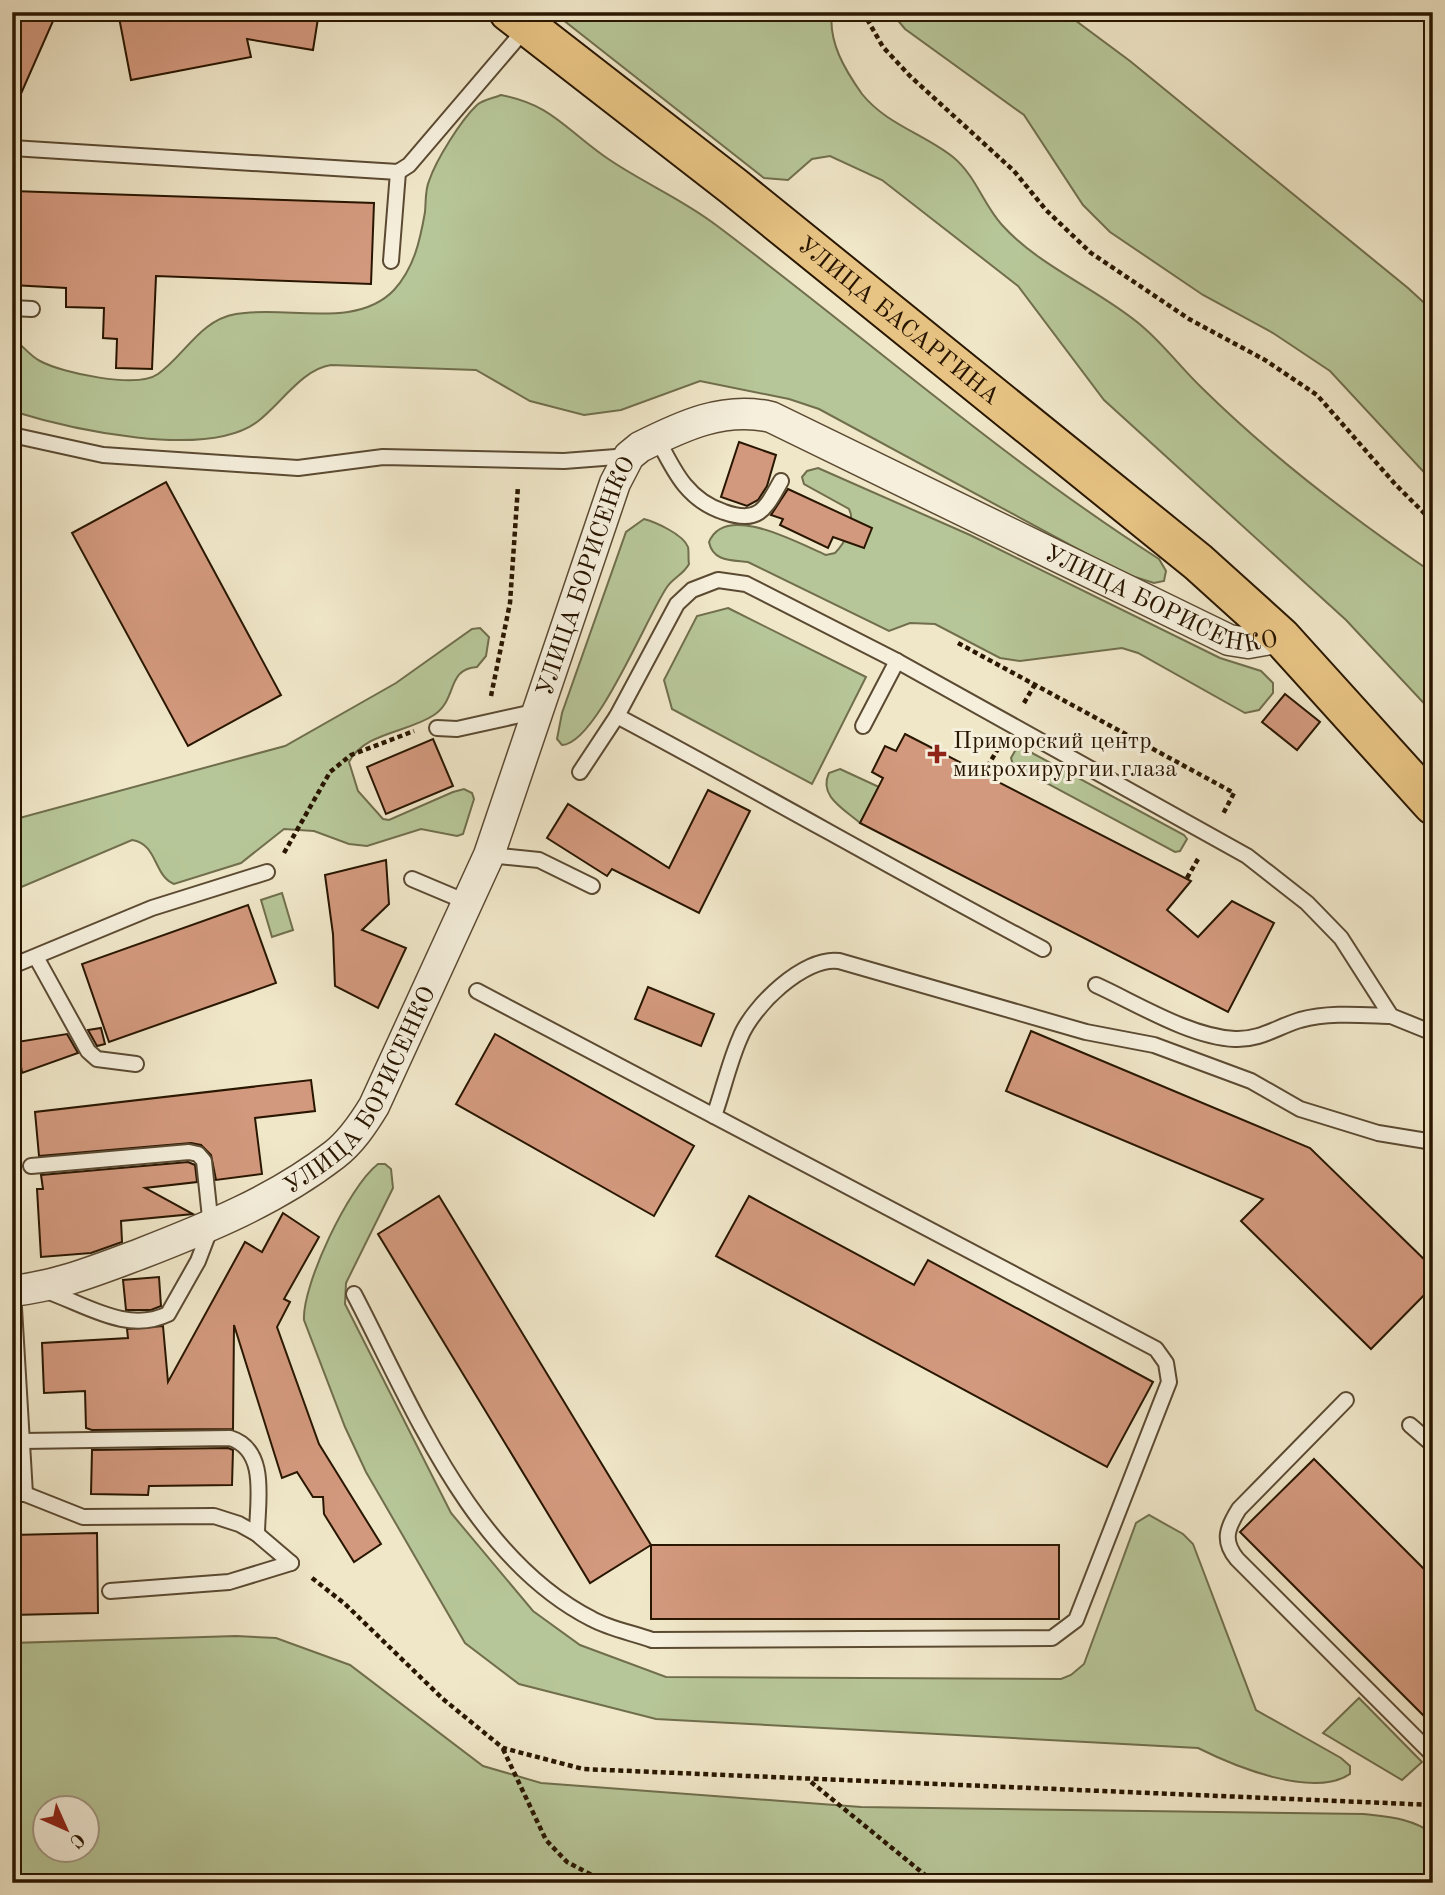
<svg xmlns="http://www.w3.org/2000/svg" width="1445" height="1895" font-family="'Old Standard TT',serif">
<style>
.green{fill:#b7c698;stroke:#706e4c;stroke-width:2;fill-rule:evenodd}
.building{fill:#d3997e;stroke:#291600;stroke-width:2}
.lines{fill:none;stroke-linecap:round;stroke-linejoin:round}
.service-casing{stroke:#5b4a32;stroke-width:18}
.minor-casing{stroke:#5b4a32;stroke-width:33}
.primary-casing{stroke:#291600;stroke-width:42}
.path{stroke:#291600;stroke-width:4.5;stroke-dasharray:5 3.5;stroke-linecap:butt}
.service{stroke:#f5efdc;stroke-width:14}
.minor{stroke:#f5efdc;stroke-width:30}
.primary{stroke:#e8c484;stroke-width:38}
.poi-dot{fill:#8f2418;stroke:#f5efdc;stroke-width:2.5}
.labels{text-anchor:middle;stroke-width:6;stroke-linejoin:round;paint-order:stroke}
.street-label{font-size:24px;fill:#291600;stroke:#f5efdc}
.poi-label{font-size:24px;fill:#291600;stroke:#f5efdc;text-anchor:start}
</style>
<rect width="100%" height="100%" fill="#f0e7c9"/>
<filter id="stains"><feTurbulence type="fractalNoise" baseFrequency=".00286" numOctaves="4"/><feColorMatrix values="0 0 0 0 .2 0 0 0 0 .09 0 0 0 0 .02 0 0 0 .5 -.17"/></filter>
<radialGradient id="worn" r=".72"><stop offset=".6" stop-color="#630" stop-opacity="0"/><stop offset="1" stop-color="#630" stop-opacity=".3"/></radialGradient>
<g class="green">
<path d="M553,12H832C828,42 845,70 862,94C886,124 924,134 953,157C976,176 983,204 1002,225C1041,268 1102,291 1143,327C1165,346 1182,369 1202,388C1272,457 1352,518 1433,573V713L1346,620L1104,400L1018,286L882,180L830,156L812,159L788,180L764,178Z"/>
<path d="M891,12H1064L1130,61L1408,288L1433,311V482L1330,371L1273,333L1203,295L1110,232L1083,205L1024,115L905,29Z"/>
<path d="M501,95C552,105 564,128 604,156C639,181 681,198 716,225C864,336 1003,459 1159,559L1166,571L1164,581L1154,583L1122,573L819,409L789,399L700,381L621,410L584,415L530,401L476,370L331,365C302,369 280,405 257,422C205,460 70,429 12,411V337C21,344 30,356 40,361C62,373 137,389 158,374C185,355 200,320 236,314C286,305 356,330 394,290C414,268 420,241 425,212C426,202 425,190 429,181C436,160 461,120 477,105C482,100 494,98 501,95Z"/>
<path d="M818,468L970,535L1220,658L1261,671L1273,683V693L1259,710L1245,713L1138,653L1122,648L1020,661L1000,658L935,624L910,623L889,631L748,562C732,560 713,562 709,542C725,502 798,543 826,555L835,553C845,543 856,522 849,509L804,484L802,477L807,471Z"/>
<path d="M644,519C655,522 683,534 688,547C689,551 688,559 689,564C684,574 673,578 667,587C647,616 596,744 562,745L557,739L562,713L626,532Z"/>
<path d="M728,608L866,677L812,784L672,709L664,680L697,616Z"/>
<path d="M480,628L489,637L486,656L477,667C446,669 458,699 434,715C407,733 365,732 349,762L358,791L383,819L389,820L453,792L464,789L472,793L474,799L463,834L457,836L421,829L367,846L349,844L314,831L284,829L241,863L174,884C153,875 158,844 132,840L12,891V820L285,746L396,683L472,629Z"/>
<path d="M1021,747L1184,835L1187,839L1180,851L1175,852L1013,765L1011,758L1015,751Z"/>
<path d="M840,769L879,787L860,823C844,809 818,796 829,773Z"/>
<path d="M282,893L293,930L272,937L261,900Z"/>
<path d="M378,1164H385L391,1169L393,1188L346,1283L345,1304L451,1513L533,1611L580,1645L666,1677L1061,1679L1071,1675L1084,1664L1136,1523L1149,1515L1183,1534L1193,1544L1256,1710L1341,1758L1350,1766V1774C1313,1799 1234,1766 1198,1748L656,1719L519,1684L465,1643L366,1472L345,1427L304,1320C302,1285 349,1186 378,1164Z"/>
<path d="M236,1636L276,1638L350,1665L483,1766L541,1783L861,1807L1363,1814C1389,1817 1412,1818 1433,1834V1883H12V1643ZM46,1808H88V1850H46Z"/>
<path d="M1359,1698L1422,1762L1402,1780L1323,1733Z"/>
</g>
<g class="building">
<path d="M12,12H57L12,114Z"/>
<path d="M118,12H319L313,50L247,39L251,57L131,80Z"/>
<path d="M12,191L374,203L371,284L156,276L152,369L116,368L117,339L103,338L104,308L66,307V288L12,285Z"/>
<path d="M739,442L776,455L767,486L758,500L747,506L721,497Z"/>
<path d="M166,482L281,695L188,746L72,533Z"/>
<path d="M788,489L872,528L864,548L833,537L828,548L780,525L783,519L771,515Z"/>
<path d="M1285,694L1320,722L1297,750L1262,722Z"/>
<path d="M905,734L1191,881L1167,910L1198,937L1232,901L1274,923L1228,1012L860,823L883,778L872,772L885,746L896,751Z"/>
<path d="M433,739L453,786L386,814L367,767Z"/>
<path d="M708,790L750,811L699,913L612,869L607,876L547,838L568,804L669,868Z"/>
<path d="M386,860L389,904L362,930L406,948L378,1008L335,986L333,934L325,875Z"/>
<path d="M248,905L276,983L109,1042L82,964Z"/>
<path d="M648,987L714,1014L701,1046L635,1019Z"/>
<path d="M101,1028L105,1044L97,1046L88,1030Z"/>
<path d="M1031,1031L1310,1148L1433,1268V1286L1371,1349L1241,1221L1263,1199L1006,1091Z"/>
<path d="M67,1034L78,1053L22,1073L17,1042Z"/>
<path d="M495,1034L694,1146L654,1216L456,1104Z"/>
<path d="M311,1080L315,1111L255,1118L262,1174L216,1180L211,1155L201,1145L191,1143L39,1156L35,1112Z"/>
<path d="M188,1162L195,1165L197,1182L145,1188L193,1214L121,1221L122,1242L91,1253L41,1257L37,1189H43L41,1175Z"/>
<path d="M439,1196L651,1545L590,1583L378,1234Z"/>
<path d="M749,1196L914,1285L928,1260L1153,1382L1107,1467L716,1256Z"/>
<path d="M283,1213L319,1237L284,1299L290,1302L277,1327L319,1444L381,1544L354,1562L324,1514L323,1497H313L297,1472L282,1478L234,1325L233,1429L92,1430L86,1428L85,1391L44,1393L42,1343L128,1338L127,1329L163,1326L168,1382L245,1242L262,1252Z"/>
<path d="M159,1277L161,1306L151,1310H126L123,1280Z"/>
<path d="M228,1448L233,1450L232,1485L149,1486L148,1495L91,1494L92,1450Z"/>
<path d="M1314,1459L1433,1578V1725L1240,1532Z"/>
<path d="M97,1533L98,1613L12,1615V1535Z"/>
<rect x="651" y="1545" width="408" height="74"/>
</g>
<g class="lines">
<defs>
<g id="service">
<path d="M12,148L398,172L409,165L526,28"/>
<path d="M391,261L398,172"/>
<path d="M12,308L32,309"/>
<path d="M12,435L103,455L298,468L383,457L564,461L629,456"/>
<path d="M657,438C674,471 687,500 724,512C758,524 765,510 781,481"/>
<path d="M617,716C760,792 900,873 1043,949"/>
<path d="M863,726L897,661"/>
<path d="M437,728L457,729L538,711"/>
<path d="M580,772L617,716L677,604L692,590L718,580L746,584L897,661L1247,856L1307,903L1341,938L1391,1016L1433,1033"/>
<path d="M489,855L539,860L592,886"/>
<path d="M412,879L469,903"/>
<path d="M36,957L88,1051L97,1059L136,1064"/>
<path d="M12,966L152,908L267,872"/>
<path d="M1096,985C1136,1003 1190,1037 1235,1039C1260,1040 1277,1027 1300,1020C1329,1012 1361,1015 1391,1016"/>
<path d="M477,991L714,1116"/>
<path d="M31,1166L189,1152L198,1154L204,1161L211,1227L198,1261L168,1314C127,1334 85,1304 46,1291"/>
<path d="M354,1294C413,1407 472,1558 592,1619C610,1629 633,1633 652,1640L1052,1638L1076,1620L1169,1382L1166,1363L1156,1349L714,1116C723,1091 729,1063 740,1038C752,1007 804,956 839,961L1086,1032L1154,1045L1251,1081L1300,1109L1378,1133L1433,1142"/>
<path d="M1346,1400L1239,1509C1227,1528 1222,1541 1237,1559L1433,1755"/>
<path d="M1410,1425L1433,1445"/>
<path d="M22,1441L230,1438C269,1450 257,1503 257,1534"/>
<path d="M12,1494H25L13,1291"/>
<path d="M25,1494L83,1517L214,1516L239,1524L257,1534L291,1563"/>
<path d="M110,1591L229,1582L291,1563"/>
</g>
<g id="minor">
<path id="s1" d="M12,1291C58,1286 97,1270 140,1254C207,1228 276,1200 334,1155C351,1142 363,1124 374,1106L489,855L615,483L629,456L640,447C682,426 724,406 771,417L1229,640L1248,643L1281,637"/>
</g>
<g id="primary">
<path id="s2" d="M509,12L733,186L1198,562L1281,637L1433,805"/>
</g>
</defs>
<use href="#service" class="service-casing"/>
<use href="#minor" class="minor-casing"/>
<use href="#primary" class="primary-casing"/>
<g class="path">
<path d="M863,12L883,47L910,76L1014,171L1046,210L1091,253L1189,319L1265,360L1317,395L1395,484L1433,522"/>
<path d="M958,643L1234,793L1223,814"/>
<path d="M491,696L510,603L518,486"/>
<path d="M1024,703L1034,686"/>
<path d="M983,774L999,747"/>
<path d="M284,853L330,772L351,755L414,731"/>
<path d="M1187,878L1198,859"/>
<path d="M312,1578L345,1604L443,1699L503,1748L583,1769L1433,1805"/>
<path d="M503,1749L546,1840L567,1862L607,1883"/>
<path d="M811,1782L935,1883"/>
</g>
<use href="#service" class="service"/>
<use href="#minor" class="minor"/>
<use href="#primary" class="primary"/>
</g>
<path class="poi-dot" d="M933.5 743.5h7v7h7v7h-7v7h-7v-7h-7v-7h7z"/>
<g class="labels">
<g class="street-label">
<text dy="8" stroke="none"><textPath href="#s2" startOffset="497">УЛИЦА БАСАРГИНА</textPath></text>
<text dy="8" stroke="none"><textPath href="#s1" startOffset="987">УЛИЦА БОРИСЕНКО</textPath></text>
<text dy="8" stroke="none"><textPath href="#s1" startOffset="1699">УЛИЦА БОРИСЕНКО</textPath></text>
<text dy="8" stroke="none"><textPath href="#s1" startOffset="420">УЛИЦА БОРИСЕНКО</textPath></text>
</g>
<g class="poi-label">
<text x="953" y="748">Приморский центр<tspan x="953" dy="28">микрохирургии глаза</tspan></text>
</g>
</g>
<rect width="1445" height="1895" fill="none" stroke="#f0e7c9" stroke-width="42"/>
<rect x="14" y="14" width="1417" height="1867" fill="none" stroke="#291600" stroke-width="3.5"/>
<rect x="21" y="21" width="1403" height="1853" fill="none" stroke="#291600" stroke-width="2"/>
<g transform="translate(66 1829) rotate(135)"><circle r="33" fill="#f5efdc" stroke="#a39884" stroke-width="2"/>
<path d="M0-5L12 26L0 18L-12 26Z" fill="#8f2418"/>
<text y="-10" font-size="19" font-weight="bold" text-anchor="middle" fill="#291600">С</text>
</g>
<rect width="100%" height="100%" filter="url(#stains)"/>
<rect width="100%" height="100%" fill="url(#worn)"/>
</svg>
